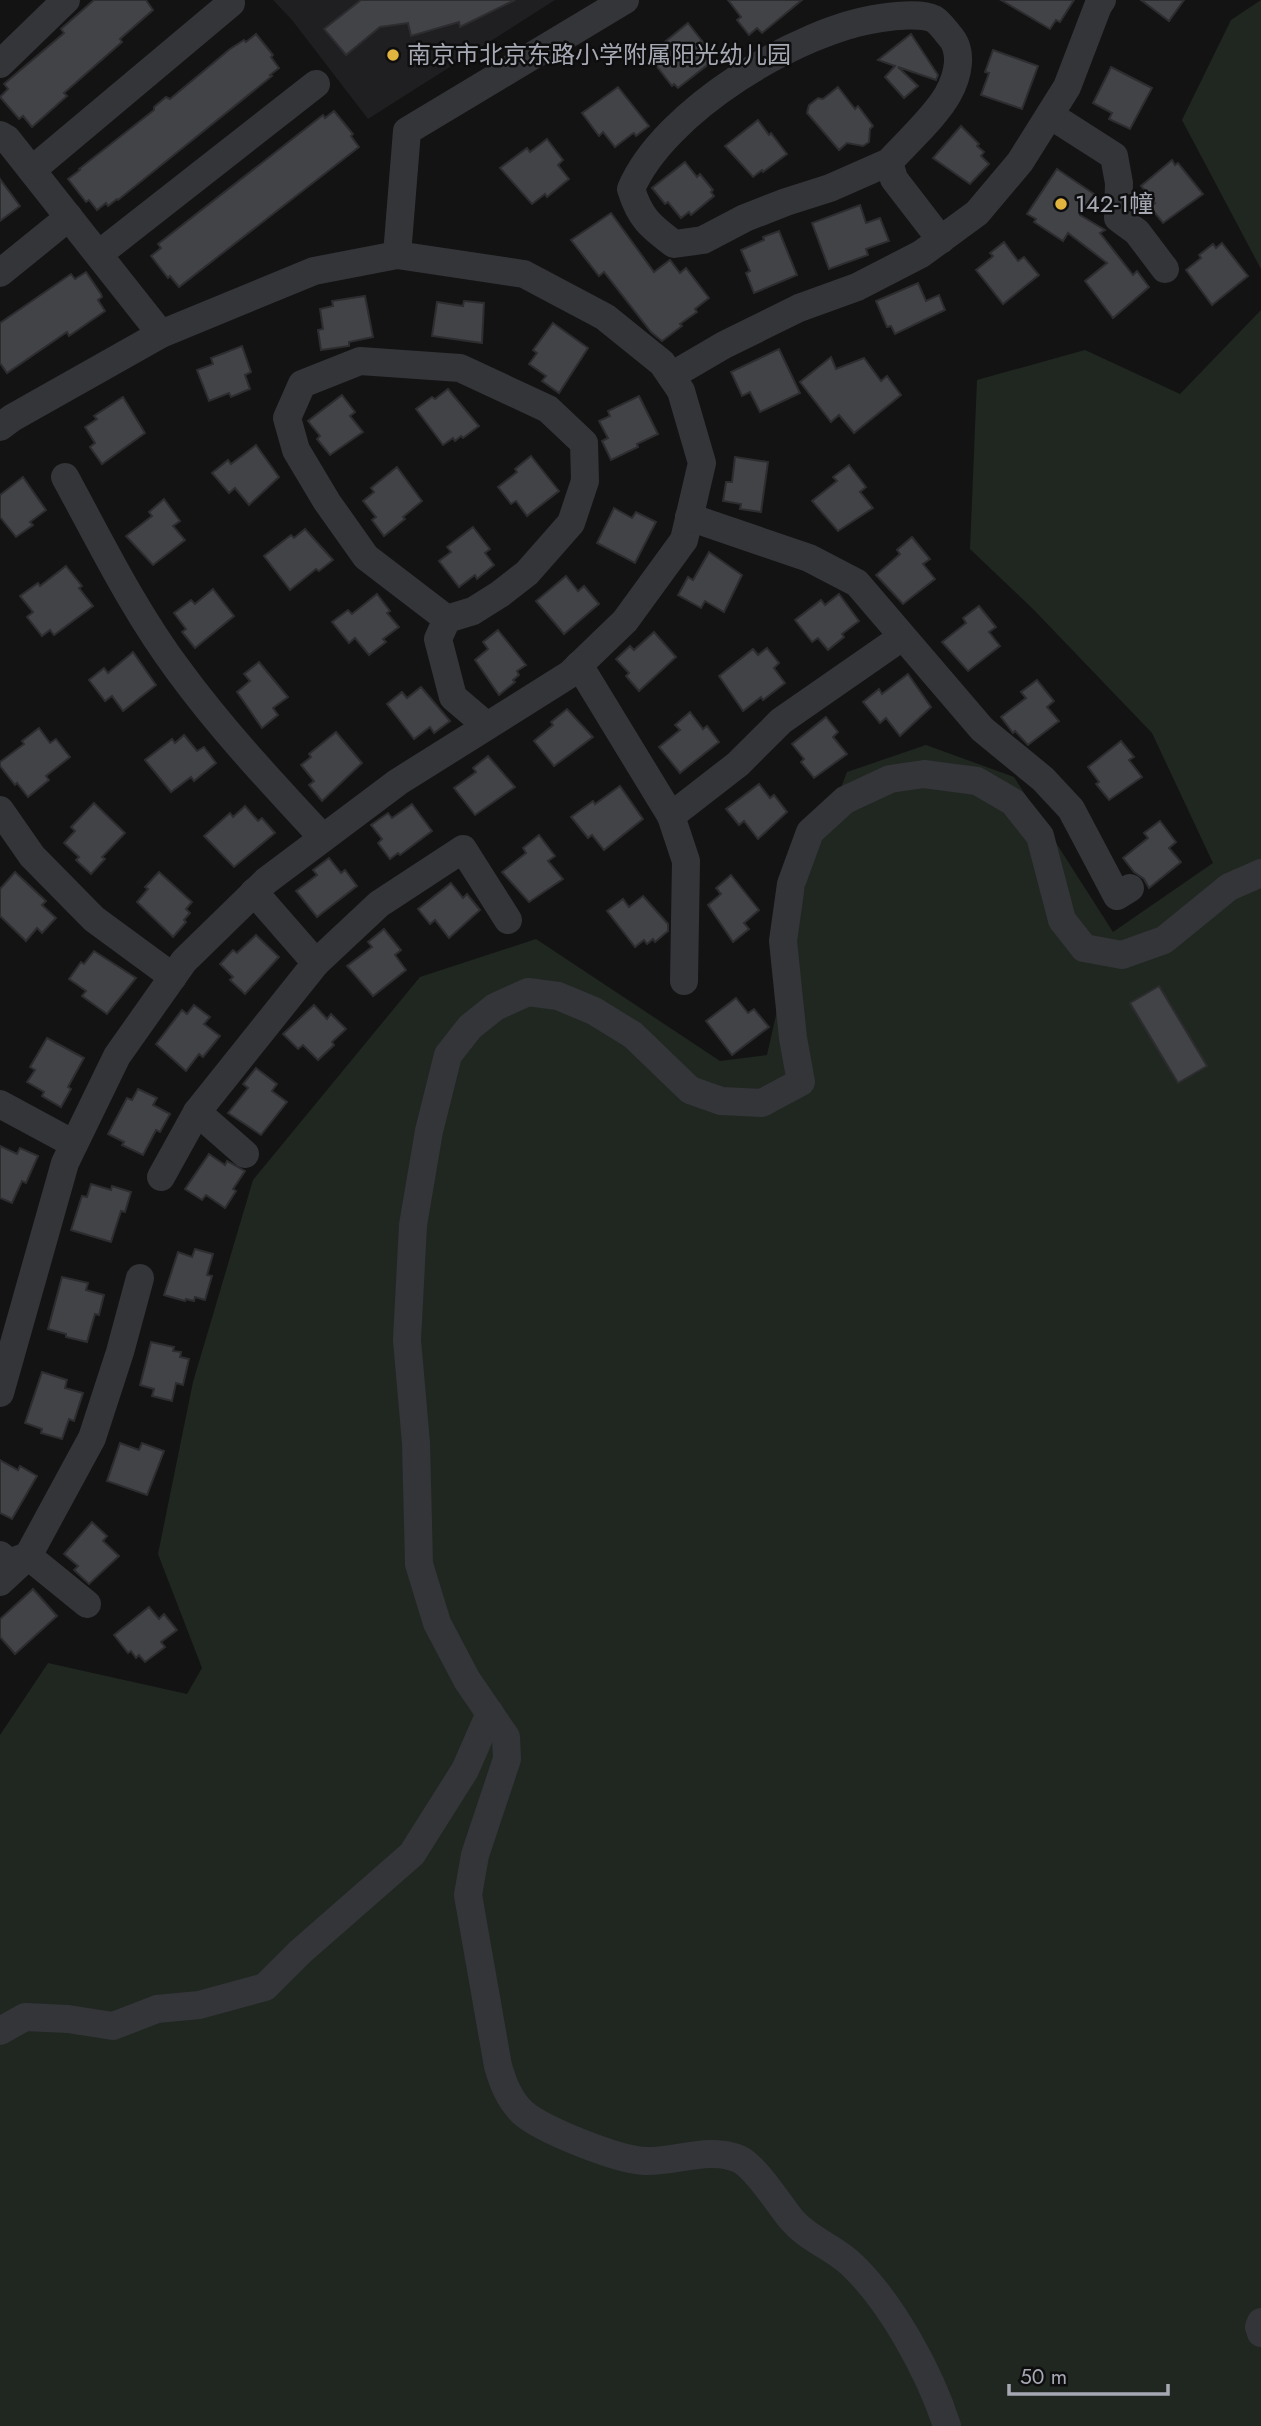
<svg xmlns="http://www.w3.org/2000/svg" width="1261" height="2426" font-family="Jost,'Noto Sans SC',sans-serif">
<style>
.built{fill:#1f1f21}
.green{fill:#202721}
.building{fill:#424347;stroke:#2d2d30;stroke-width:2}
.lines{fill:none;stroke-linecap:round;stroke-linejoin:round}
.minor{stroke:#343539;stroke-width:28}
.poi-dot{fill:#e0b43f;stroke:#0e0e0f;stroke-width:2.5}
.labels{text-anchor:middle;stroke-width:5;stroke-linejoin:round;paint-order:stroke}
.poi-label{font-size:24px;fill:#a6a9b4;stroke:#0e0e0f;text-anchor:start}
</style>
<rect width="100%" height="100%" fill="#131314"/>
<path class="built" d="M273,0H555L368,119L292,20Z"/>
<g class="green">
<path d="M1261,0V269L1182,120L1231,20Z"/>
<path d="M1261,310V2426H0V1735L48,1663L187,1694L202,1668L158,1554L193,1382L253,1180L420,977L536,939L720,1061L767,1055L808,873L847,772L926,745L1014,777L1113,932L1213,863L1152,733L1033,609L970,549L977,380L1085,350L1180,394Z"/>
</g>
<g class="building">
<path d="M94,0H146L153,10L120,39L122,42L64,93L67,96L32,127L23,116L19,119L0,97L8,89L4,84L64,33L61,29Z"/>
<path d="M361,0H515L460,27L459,22L411,36L408,23L380,27L346,55L324,29Z"/>
<path d="M728,0H802L762,33L757,28L749,35L737,20L741,17Z"/>
<path d="M1001,0H1074L1060,22L1056,20L1050,29Z"/>
<path d="M1141,0H1184L1169,21Z"/>
<path d="M688,23L706,46L700,50L710,63L678,88L674,84L672,86L652,60L654,59L650,54Z"/>
<path d="M256,34L273,55L271,57L279,68L270,75L272,76L118,200L117,199L108,206L106,203L97,210L89,200L86,202L68,179L80,170L79,169L154,110V107L166,97L170,99L230,49L244,40L246,42Z"/>
<path d="M911,34L938,75L936,80L898,67L918,86L904,98L885,77L895,66L878,60Z"/>
<path d="M993,50L1038,66L1022,109L981,95L989,73L985,72Z"/>
<path d="M1111,67L1152,88L1130,129L1109,119L1112,113L1093,103Z"/>
<path d="M618,87L649,126L636,136L634,133L632,134L615,147L603,132L599,136L582,113Z"/>
<path d="M838,87L855,109L858,106L873,126L870,129L869,142L863,146L847,143L839,150L807,113L809,105L818,98L823,99Z"/>
<path d="M334,111L353,134L351,136L359,147L179,287L170,276L168,278L151,256L161,248L158,244L323,115L325,118Z"/>
<path d="M758,120L769,135L771,133L787,154L763,172L762,170L753,177L725,146Z"/>
<path d="M961,126L979,144L977,146L984,152L981,156L989,164L970,184L933,158Z"/>
<path d="M547,139L563,160L558,165L569,179L547,197L545,194L532,204L500,168L527,148L530,152Z"/>
<path d="M1172,160L1175,165L1178,163L1203,194L1163,223L1150,207L1155,203L1141,186Z"/>
<path d="M685,162L697,177L700,174L713,190L711,192L714,196L691,215L689,212L681,218L668,202L665,204L652,188Z"/>
<path d="M1057,169L1094,194L1080,215L1105,230L1100,233L1133,275L1137,271L1149,287L1113,318L1085,281L1107,263L1068,233L1063,241L1034,222L1036,219L1027,214Z"/>
<path d="M0,179L20,206L0,221Z"/>
<path d="M860,205L866,223L880,218L889,241L866,249L868,255L829,269L812,223Z"/>
<path d="M611,213L654,272L670,260L680,273L686,268L709,298L695,309L697,312L680,324L682,326L662,341L651,332L604,272L599,276L571,240Z"/>
<path d="M779,231L797,275L754,293L746,273L750,271L741,250L764,240L763,237Z"/>
<path d="M1004,242L1018,261L1024,257L1039,275L1003,304L976,270L991,258L993,256L990,253Z"/>
<path d="M1222,243L1248,276L1212,305L1186,270L1201,258L1199,255L1213,244L1216,248Z"/>
<path d="M86,272L101,294L102,297L98,300L105,311L69,336L67,332L7,373L0,363V323L71,274L75,279Z"/>
<path d="M918,283L926,301L939,295L945,310L895,334L891,326L887,327L876,301Z"/>
<path d="M365,296L373,337L349,342V346L321,350L318,330L323,329L320,309L333,306L332,301Z"/>
<path d="M464,301L484,303L482,343L432,336L437,302L463,306Z"/>
<path d="M553,323L588,348L559,393L542,381L546,376L529,364L537,353L533,350Z"/>
<path d="M242,346L251,372L245,375L250,389L231,397L229,393L209,401L197,370L213,364L211,358Z"/>
<path d="M779,349L800,393L760,412L750,392L742,396L731,372Z"/>
<path d="M831,357L836,369L864,358L881,381L887,376L901,395L854,433L839,415L831,422L800,382Z"/>
<path d="M448,389L479,426L463,438L461,436L455,441L453,438L443,445L416,409L432,397L435,399Z"/>
<path d="M342,395L355,412L350,416L363,432L330,455L317,439L320,436L308,421Z"/>
<path d="M639,396L658,434L637,444L638,447L611,460L602,441L608,438L599,421L610,416L608,411Z"/>
<path d="M123,397L145,433L102,464L90,447L95,443L85,427L97,419L94,416Z"/>
<path d="M256,445L279,477L249,505L235,488L229,493L212,473L228,460L231,464Z"/>
<path d="M531,456L559,491L527,516L516,501L511,504L498,487L517,472L515,469Z"/>
<path d="M735,457L768,462L761,512L740,509L741,504L723,501L726,482H732Z"/>
<path d="M849,465L866,487L860,492L873,508L838,531L812,501L837,481L833,477Z"/>
<path d="M397,467L422,501L403,517L405,519L384,536L372,520L376,517L363,501L374,492L371,488Z"/>
<path d="M23,477L46,510L30,522L33,525L16,537L0,517V495Z"/>
<path d="M164,499L180,521L173,526L185,540L153,565L126,536L152,516L149,512Z"/>
<path d="M614,508L632,518L636,512L656,522L635,563L597,543Z"/>
<path d="M473,527L490,549L485,553L494,565L477,579L475,575L459,587L439,561L451,552L447,547Z"/>
<path d="M305,529L333,560L319,571L316,569L290,590L264,556L291,535L294,538Z"/>
<path d="M912,537L930,559L923,564L935,579L903,604L876,575L900,554L897,550Z"/>
<path d="M709,552L742,575L724,612L705,601L701,608L678,595L688,577L693,580Z"/>
<path d="M66,566L82,586L79,588L93,606L54,635L50,630L42,636L27,617L33,612L20,596L38,583L40,586Z"/>
<path d="M566,576L578,591L584,586L599,604L564,634L536,601Z"/>
<path d="M213,589L234,616L195,648L182,632L186,629L174,613L191,600L195,604Z"/>
<path d="M377,594L390,611L387,613L399,627L383,639L386,642L369,655L355,638L349,643L332,622L348,610L352,614Z"/>
<path d="M839,594L859,621L842,634L844,637L828,650L818,638L812,642L795,620L821,600L825,605Z"/>
<path d="M979,606L996,627L989,632L1000,646L968,671L942,642L966,623L963,618Z"/>
<path d="M498,630L526,665L517,671L519,675L513,680L515,682L499,695L475,660L488,649L483,642Z"/>
<path d="M654,632L676,657L639,691L626,676L629,673L616,659L630,646L634,650Z"/>
<path d="M767,648L779,663L774,668L785,683L763,700L761,697L743,711L719,676L753,649L758,655Z"/>
<path d="M133,652L156,685L123,711L112,696L105,701L89,680L104,668L108,673Z"/>
<path d="M259,662L288,697L273,708L278,715L262,728L237,692L250,681L244,674Z"/>
<path d="M908,674L931,707L900,736L886,718L880,723L863,702L879,689L882,694Z"/>
<path d="M1037,680L1054,701L1047,707L1059,721L1028,745L1015,731L1013,733L1001,717L1026,698L1021,692Z"/>
<path d="M421,687L450,721L434,733L430,727L414,739L387,704L402,692L407,698Z"/>
<path d="M567,709L593,737L554,766L534,741L553,725L551,722Z"/>
<path d="M690,712L703,729L707,726L719,742L680,773L659,747L680,730L675,725Z"/>
<path d="M826,717L838,732L833,737L847,754L814,778L801,762L804,759L792,744Z"/>
<path d="M39,728L50,743L56,739L70,757L46,776L49,780L28,797L17,783L15,785L0,766V762L24,744L22,741Z"/>
<path d="M336,732L362,763L322,801L309,785L314,781L301,765L311,757L309,754Z"/>
<path d="M184,735L197,751L204,747L216,763L194,781L191,777L171,792L145,760L172,739L175,743Z"/>
<path d="M1121,741L1134,757L1129,760L1142,777L1109,800L1096,784L1099,782L1088,767Z"/>
<path d="M488,756L515,787L475,815L454,788L476,772L473,768Z"/>
<path d="M759,784L770,798L774,795L787,812L758,839L744,821L739,825L726,809Z"/>
<path d="M620,786L643,819L604,850L592,835L588,838L571,817L593,801L595,804Z"/>
<path d="M94,803L125,833L102,857L105,859L91,874L76,860L79,857L64,843L75,831L71,827Z"/>
<path d="M412,804L432,831L400,855L398,853L390,859L378,843L382,839L371,825L388,813L392,818Z"/>
<path d="M245,806L258,821L262,818L275,833L234,867L204,836L230,813L233,817Z"/>
<path d="M1160,821L1176,842L1169,848L1181,862L1149,888L1144,879L1134,872L1123,858L1148,838L1144,833Z"/>
<path d="M539,835L555,856L548,861L563,879L529,902L502,872L526,853L523,848Z"/>
<path d="M329,858L341,873L345,870L357,886L317,917L296,891L317,875L313,870Z"/>
<path d="M15,872L46,901L42,905L56,918L42,933L37,928L26,941L0,916V889Z"/>
<path d="M159,872L192,902L186,909L190,913L184,920L186,922L173,937L137,902L148,889L145,887Z"/>
<path d="M731,875L759,910L744,923L749,929L733,942L708,905L721,894L716,888Z"/>
<path d="M451,883L463,898L467,894L480,910L449,938L435,920L430,924L418,909Z"/>
<path d="M643,896L668,924V931L655,942L653,939L647,944L644,940L635,947L607,911L623,899L629,907Z"/>
<path d="M384,929L401,950L395,955L406,970L373,996L347,966L372,947L368,942Z"/>
<path d="M256,935L279,957L245,994L230,980L233,977L220,964L233,950L237,953Z"/>
<path d="M94,951L136,978L107,1014L82,996L86,991L69,979L81,962L84,964Z"/>
<path d="M1159,986L1207,1066L1178,1083L1130,1003Z"/>
<path d="M736,998L748,1013L754,1009L769,1027L732,1055L706,1021Z"/>
<path d="M194,1005L210,1017L204,1024L220,1036L203,1057L199,1054L186,1071L156,1044L182,1010L187,1014Z"/>
<path d="M314,1005L327,1019L331,1014L346,1029L332,1042L334,1045L318,1060L303,1045L298,1049L283,1034Z"/>
<path d="M47,1038L84,1058L68,1087L71,1089L61,1107L42,1096L44,1092L27,1082L35,1070L30,1067Z"/>
<path d="M256,1068L277,1084L272,1091L287,1102L261,1135L228,1113L248,1088L243,1084Z"/>
<path d="M138,1089L157,1098L153,1105L170,1114L160,1132L156,1130L143,1155L122,1145L124,1142L108,1134L127,1098L132,1100Z"/>
<path d="M0,1146L17,1154L20,1148L38,1156L26,1183L22,1181L12,1203L0,1198Z"/>
<path d="M209,1154L225,1165L227,1161L245,1171L233,1189L236,1191L225,1208L206,1195L202,1200L185,1189Z"/>
<path d="M91,1184L111,1190L112,1186L131,1192L125,1212L121,1211L111,1242L71,1230L82,1196L87,1197Z"/>
<path d="M195,1249L213,1254L207,1275L212,1276L205,1300L195,1297L194,1301L186,1299L185,1301L164,1295L178,1252L192,1257Z"/>
<path d="M62,1277L88,1283L86,1290L104,1295L99,1315L95,1314L87,1342L66,1337V1334L48,1329Z"/>
<path d="M151,1342L174,1347L173,1351L181,1352L180,1357L189,1359L183,1385L176,1383L172,1401L152,1396L154,1389L140,1385Z"/>
<path d="M42,1372L67,1380L65,1388L83,1393L74,1421L69,1419L62,1439L41,1433L42,1429L25,1423Z"/>
<path d="M120,1443L139,1450L142,1443L164,1451L147,1495L107,1481Z"/>
<path d="M0,1460L18,1470L20,1466L37,1476L12,1519L0,1513Z"/>
<path d="M92,1522L107,1536L103,1541L119,1556L89,1584L74,1570L78,1566L64,1554Z"/>
<path d="M33,1589L57,1616L15,1654L0,1637V1619Z"/>
<path d="M149,1607L159,1619L164,1614L177,1630L161,1642L165,1647L145,1662L139,1655L136,1658L131,1651L128,1653L114,1635Z"/>
</g>
<g class="lines">
<g class="minor">
<path d="M0,64L66,0"/>
<path d="M1050,115L1114,156L1119,183L1118,218L1137,232L1165,269"/>
<path d="M0,135L7,139L161,334"/>
<path d="M889,162L830,188L786,202L745,218L703,240L674,244C650,226 640,218 631,189C664,111 799,29 881,18C894,16 922,13 934,19C939,22 945,30 949,35C964,51 958,76 948,94C936,116 906,143 889,162L894,179L941,240"/>
<path d="M32,170L231,3"/>
<path d="M99,254L316,84"/>
<path d="M397,255L407,131L625,0"/>
<path d="M0,273L69,217"/>
<path d="M671,376L724,345L799,308L857,287L921,254L977,213L1020,162L1067,87L1098,6L1102,0"/>
<path d="M0,427L12,418L161,334L314,271L397,255L524,274L605,317L662,363L671,376L681,391L702,463L684,540L625,621L570,674L398,782L266,881L184,961L117,1056L65,1163L0,1393"/>
<path d="M65,477C101,543 134,611 179,671C223,731 273,784 323,838"/>
<path d="M689,517L809,558L857,583L982,729L1043,779L1071,809L1117,896L1130,888"/>
<path d="M447,619L366,557L327,502L296,450L287,418L302,384L360,361L460,368L548,409L584,443L585,481L571,523L527,573L500,594L473,611L447,619L438,639L453,697L487,726"/>
<path d="M579,665L671,816L686,861L684,981"/>
<path d="M0,810L32,856L94,919L173,977"/>
<path d="M671,816L738,764L781,721L902,637"/>
<path d="M254,892L316,963"/>
<path d="M0,1104L74,1144"/>
<path d="M197,1112L245,1154"/>
<path d="M161,1177L197,1112L316,963L379,904L463,849L508,920"/>
<path d="M0,1555L9,1563L28,1556L87,1604"/>
<path d="M0,1582L28,1556L92,1438L120,1352L140,1278"/>
<path d="M0,2031L25,2017L68,2019L113,2026L157,2009L199,2005L265,1987L300,1952L412,1854L465,1770L490,1713"/>
<path d="M1261,2322L1259,2327L1261,2333"/>
<path d="M947,2426C930,2373 891,2301 850,2263C831,2246 808,2239 791,2219C778,2203 756,2167 739,2159C710,2146 676,2162 645,2161C618,2160 542,2130 522,2112C509,2099 503,2083 498,2066L468,1895L475,1855L507,1759L506,1737L467,1680L437,1623L419,1564L416,1443L407,1340L413,1225L429,1131L448,1055L470,1027L495,1007L528,992L558,996L594,1011L633,1035L690,1090L721,1101L762,1103L801,1082L793,1038L783,941L791,884L810,832L845,800L890,779L924,774L977,781L1013,802L1040,836L1062,920L1084,948L1122,955L1164,940L1229,887L1261,873"/>
</g>
</g>
<g class="poi-dot">
<circle cx="393" cy="55" r="7"/>
<circle cx="1061" cy="204" r="7"/>
</g>
<g class="labels">
<g class="poi-label">
<text x="407" y="63">南京市北京东路小学附属阳光幼儿园</text>
<text x="1075" y="212">142-1幢</text>
</g>
</g>
<path d="M1009 2384v10h159v-10" fill="none" stroke="#a6a9b4" stroke-width="3.5"/>
<text x="1020" y="2384" font-size="21" fill="#a6a9b4" stroke="#0e0e0f" stroke-width="5" paint-order="stroke">50 m</text>
</svg>
